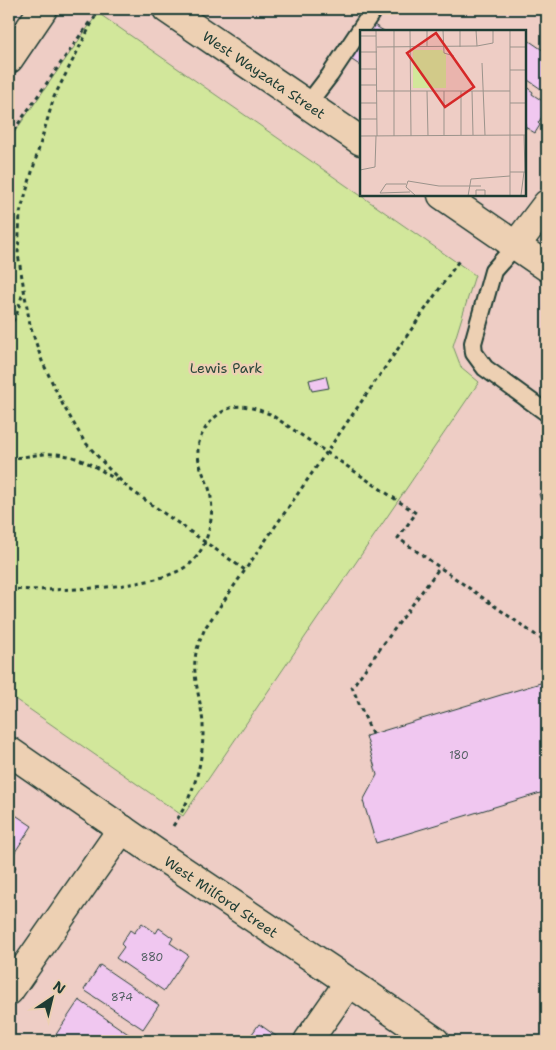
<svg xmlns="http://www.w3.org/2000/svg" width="556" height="1050" font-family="'Shantell Sans',sans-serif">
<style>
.green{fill:#d2e79b;stroke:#789268}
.building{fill:#f0c7f0;stroke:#1f3d34}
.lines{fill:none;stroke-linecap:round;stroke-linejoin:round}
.lane-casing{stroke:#1f3d34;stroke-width:20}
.street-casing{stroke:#1f3d34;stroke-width:31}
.path{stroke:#1f3d34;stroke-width:3;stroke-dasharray:4 4;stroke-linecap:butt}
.lane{stroke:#edd0b3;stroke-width:16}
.street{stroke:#edd0b3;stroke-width:28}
.labels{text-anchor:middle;stroke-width:5;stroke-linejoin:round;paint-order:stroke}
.number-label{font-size:11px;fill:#536063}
.street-label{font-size:14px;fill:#1f3d34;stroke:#edd0b3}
.park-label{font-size:14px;fill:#284639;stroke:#edd0b3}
.inset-road{fill:none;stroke:#9b938b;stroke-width:1}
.view{fill:#d62828;fill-opacity:0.15;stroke:#d62828;stroke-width:2.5}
.inset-edge{fill:none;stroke:#1f3d34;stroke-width:2.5}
</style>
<rect width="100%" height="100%" fill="#eecdc5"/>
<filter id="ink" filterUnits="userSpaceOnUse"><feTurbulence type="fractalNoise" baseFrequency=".02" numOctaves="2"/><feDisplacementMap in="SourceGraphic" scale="10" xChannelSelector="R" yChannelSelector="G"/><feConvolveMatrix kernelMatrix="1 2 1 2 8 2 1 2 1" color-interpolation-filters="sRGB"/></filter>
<g filter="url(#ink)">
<path class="green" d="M98,13L475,275L453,346L461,367L479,382L183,816L9,695V140Z"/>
<g class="building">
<path d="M369,22L384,31H362Z"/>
<path d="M361,33V66L346,56Z"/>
<path d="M525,38L547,53V93L525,78Z"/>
<path d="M525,86L533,92L532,94L547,104V109L538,123L540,125L535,133L525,127Z"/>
<path d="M326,376L329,388L312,391L309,380Z"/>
<path d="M547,492V520L539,494Z"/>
<path d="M547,681V791L376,843L363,801L377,775L366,736Z"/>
<path d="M9,804L16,809L14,814L32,826L13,855L9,852Z"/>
<path d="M9,862L16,867L9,878Z"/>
<path d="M142,923L156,933L159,928L173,938L170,943L188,955L164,991L116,958L124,947L121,944L130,930L134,933Z"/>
<path d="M100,965L159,1005L143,1029L84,990Z"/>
<path d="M79,1000L137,1040L136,1041H56L53,1039Z"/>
<path d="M259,1024L283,1041H247Z"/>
</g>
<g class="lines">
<defs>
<g id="lane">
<path d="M307,105L330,75L374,9"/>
<path d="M516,245L493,271L473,343L474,353L485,368L547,413"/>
</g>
<g id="street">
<path d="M167,9L361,141"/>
<path d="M9,59L43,9"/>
<path d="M442,195L547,267"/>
<path d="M516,245L547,204"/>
<path d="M9,751L155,852L349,982L435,1041"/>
<path d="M9,991L122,829"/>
<path d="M308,1041L349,982"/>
</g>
</defs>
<use href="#lane" class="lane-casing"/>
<use href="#street" class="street-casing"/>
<g class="path">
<path d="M99,9L54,97L20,213L18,254L30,325L42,361L63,405L84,441L108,468L128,488L245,570"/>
<path d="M9,137L91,20"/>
<path d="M9,329L17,313L23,292"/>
<path d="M9,458C21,458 32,455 44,454C76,452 96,467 121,483"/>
<path d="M9,589C51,591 159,591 191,563C209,546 216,512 209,488C205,476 198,466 198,452C197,433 215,412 233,407C245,404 259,410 270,414L416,513L398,538L547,643"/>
<path d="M372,734L352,687L440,567"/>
<path d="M173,826C194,795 204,762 203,725C202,702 191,676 196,653C198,644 202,636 205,628L460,259"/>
</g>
<use href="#lane" class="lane"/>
<use href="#street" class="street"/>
</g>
</g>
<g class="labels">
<g class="number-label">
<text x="459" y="759">180</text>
<text x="152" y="961">880</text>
<text x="122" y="1001">874</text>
</g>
<g class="street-label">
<text transform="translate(264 75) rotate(34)" y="5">West Wayzata Street</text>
<text transform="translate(221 897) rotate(34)" y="5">West Milford Street</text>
</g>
<g class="park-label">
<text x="226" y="373">Lewis Park</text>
</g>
</g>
<g transform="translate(360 30)">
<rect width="166" height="166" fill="#eecdc5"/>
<path d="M53,20H82L86,25V58H53Z" fill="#d2e79b"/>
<path class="inset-road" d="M16,0L17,106M50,0L51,106M67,0V17M83,0L84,23L94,26M116,0L117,16M150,0V166M0,6H16M17,17L117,16L133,13V0M100,17V0M150,17H167M0,22H17M122,33L125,105M0,39H17M150,40H167M0,55H17M17,61H150M67,61L68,106M84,61V106M101,61V105M112,61L113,105M0,73H17M150,73H167M0,89H17M164,105L165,142M0,106L167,105M34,106V0M0,140L15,137L16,106M150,142H166M46,154H26L20,163L50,162M161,165L164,142M56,166L46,157L48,151L79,156H121M108,166L111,149L150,146M116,166V160H125V166"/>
<path class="view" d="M76,3L114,57L85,77L47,23Z"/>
<rect width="166" height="166" class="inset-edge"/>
</g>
<rect width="556" height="1050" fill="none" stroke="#edd0b3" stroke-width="30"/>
<rect x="15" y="15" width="526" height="1020" fill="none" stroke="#1f3d34" stroke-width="2" filter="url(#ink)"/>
<g transform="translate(52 998) rotate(35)" stroke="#edd0b3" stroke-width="4" paint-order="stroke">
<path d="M0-4L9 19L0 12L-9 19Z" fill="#1f3d34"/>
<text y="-8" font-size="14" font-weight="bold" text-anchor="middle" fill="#1f3d34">N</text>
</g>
</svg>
